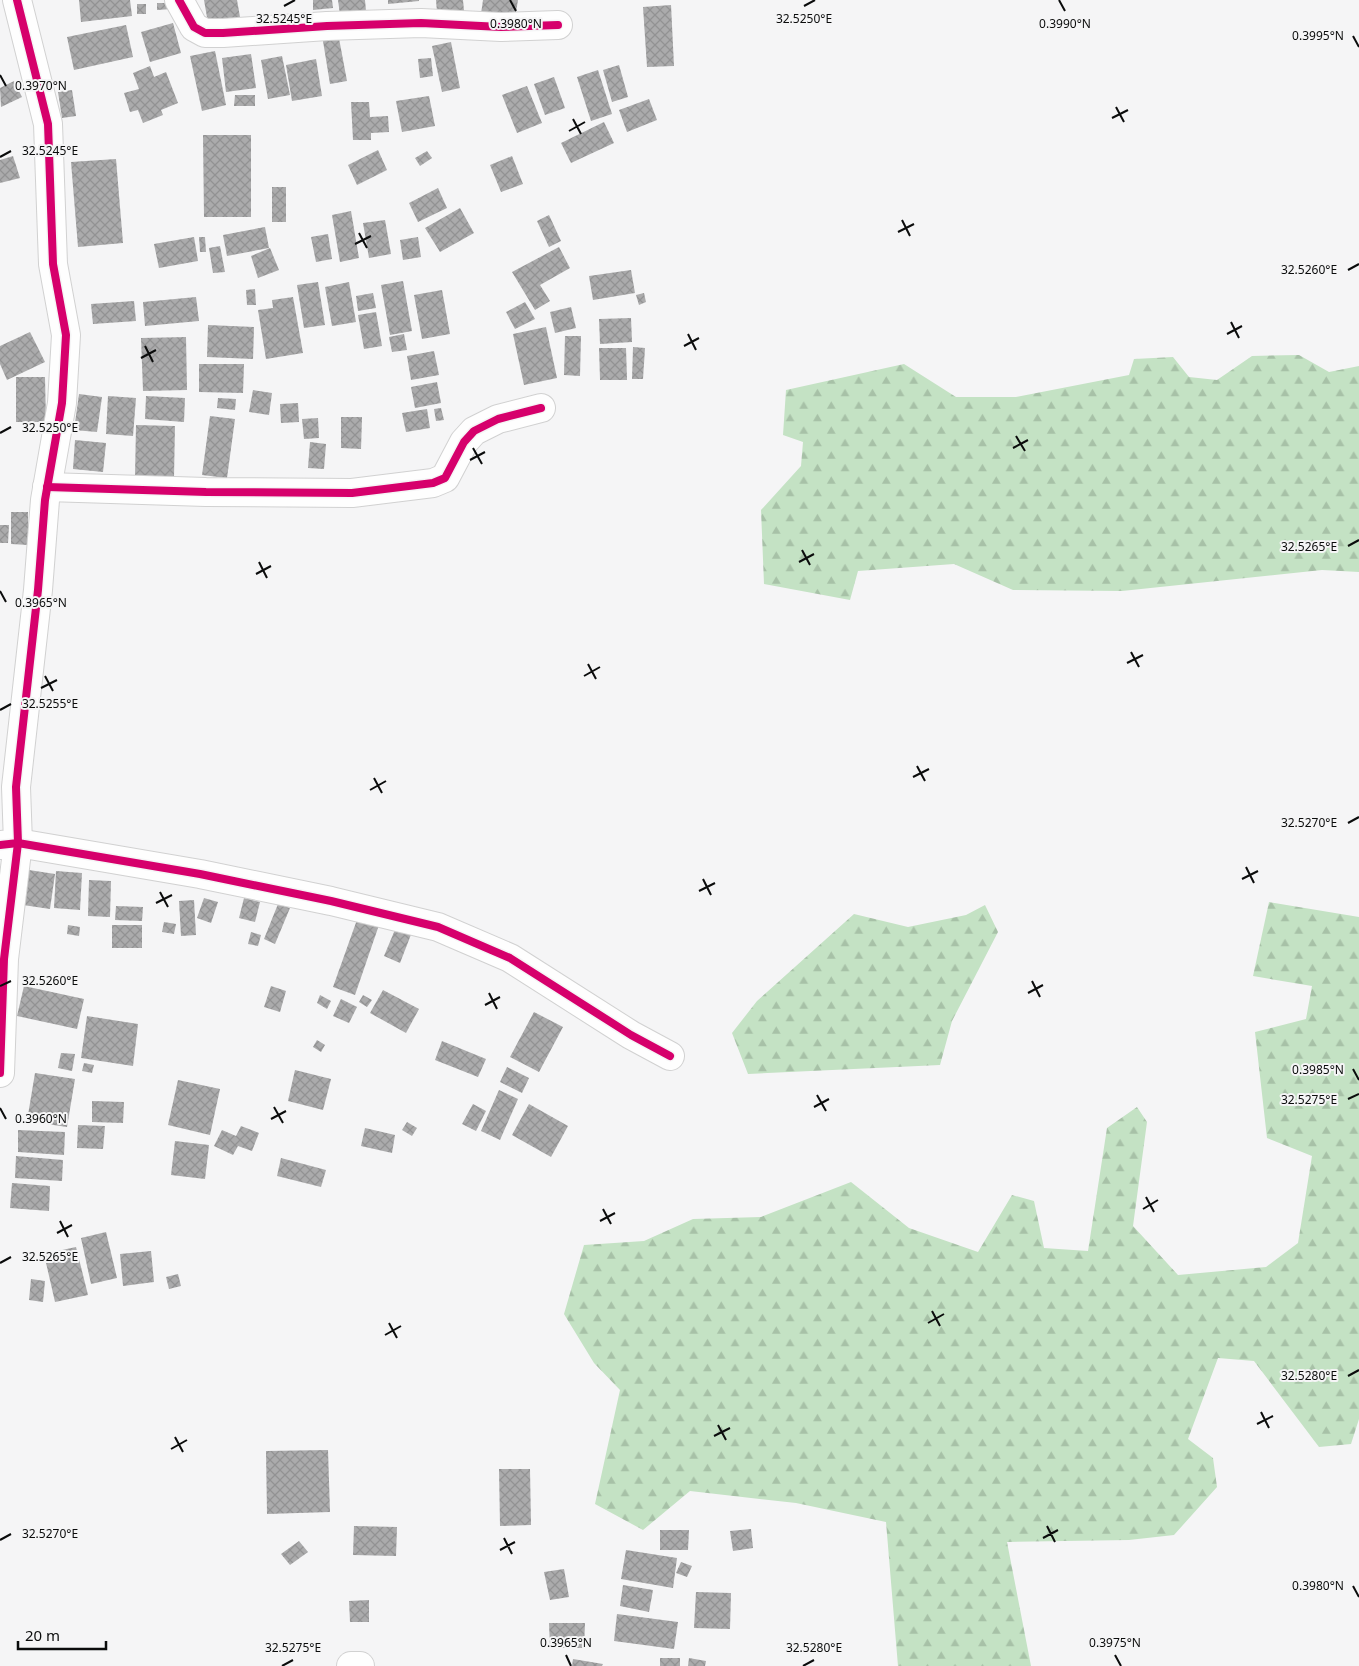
<svg xmlns="http://www.w3.org/2000/svg" width="1359" height="1666" font-family="'Noto Sans',sans-serif">
<style>
.forest{fill:url(#forest-firs)}
.building{fill:url(#building-cross-hatch)}
.lines{fill:none;stroke-linecap:round;stroke-linejoin:round}
.street-casing{stroke:#d1d1d1;stroke-width:30}
.street{stroke:#fefefe;stroke-width:28}
.cycleway-casing{stroke:#f5f5f6;stroke-width:11}
.cycleway{stroke:#d6006c;stroke-width:8}
.ticks{fill:none;stroke:#0b0c0c;stroke-width:2}
.ticks-label{font-size:12px;text-anchor:middle;fill:#0b0c0c;stroke:#f5f5f6;stroke-width:4;stroke-linejoin:round;paint-order:stroke}
</style>
<defs>
<pattern id="forest-firs" width="22" height="20" patternUnits="userSpaceOnUse" patternTransform="scale(1.25)"><rect width="22" height="20" fill="#c4e2c4"/><path d="M5 1l3.5 6h-7zM16 11l3.5 6h-7z" fill="#a7c1a7"/></pattern>
<pattern id="building-cross-hatch" width="8" height="8" patternUnits="userSpaceOnUse" patternTransform="scale(1.25)"><rect width="8" height="8" fill="#ababac"/><path d="M0 0l8 8M0 8l8-8" fill="none" stroke="#929293"/></pattern>
</defs>
<rect width="100%" height="100%" fill="#f5f5f6"/>
<g class="forest">
<path d="M1299,355L1329,372L1359,366V572L1322,570L1122,591L1013,590L954,564L858,571L850,600L764,584L761,510L801,466L803,442L783,435L786,390L904,364L956,397H1016L1129,375L1134,359L1173,357L1189,377L1217,380L1252,356Z"/>
<path d="M1269,902L1359,917V1419L1351,1444L1319,1447L1254,1361L1218,1358L1188,1439L1213,1458L1217,1487L1174,1535L1129,1540L1007,1542L1031,1666H898L886,1522L796,1503L690,1491L643,1530L595,1504L620,1390L594,1363L564,1314L584,1245L644,1241L693,1219L761,1217L851,1182L909,1228L978,1252L1012,1195L1034,1201L1044,1248L1088,1251L1107,1128L1137,1107L1147,1122L1133,1226L1178,1275L1266,1267L1298,1243L1312,1156L1267,1138L1255,1032L1306,1019L1312,986L1253,976Z"/>
<path d="M985,905L998,932L952,1021L940,1065L748,1074L732,1033L757,1001L854,914L908,927L966,915Z"/>
</g>
<g class="building">
<path d="M79,0H130L132,16L81,22Z"/>
<path d="M204,0H237L240,17L208,23Z"/>
<path d="M313,0H332L333,8L313,10Z"/>
<path d="M338,0H365L366,11L340,15Z"/>
<path d="M388,0H419V1L388,4Z"/>
<path d="M436,0H463L464,11L437,12Z"/>
<path d="M483,0H518L515,19L481,14Z"/>
<path d="M157,3H172V9L157,10Z"/>
<rect x="137" y="4" width="9" height="10"/>
<path d="M671,5L674,66L647,67L643,7Z"/>
<path d="M173,23L181,53L150,62L141,32Z"/>
<path d="M126,25L133,57L74,70L67,37Z"/>
<path d="M338,33L347,81L330,84L322,35Z"/>
<path d="M451,42L460,88L442,92L432,46Z"/>
<path d="M215,51L226,105L202,111L190,56Z"/>
<path d="M251,54L256,88L226,92L222,58Z"/>
<path d="M282,56L290,95L268,99L261,60Z"/>
<path d="M431,58L433,76L420,78L418,59Z"/>
<path d="M316,59L322,96L292,101L286,65Z"/>
<path d="M619,65L628,97L612,102L603,70Z"/>
<path d="M150,66L154,77L166,72L178,103L161,110L163,115L143,123L138,110L130,112L124,93L139,89L133,73Z"/>
<path d="M598,70L612,114L591,121L577,77Z"/>
<path d="M554,77L565,108L545,115L534,84Z"/>
<path d="M14,81L22,97L1,107L0,88Z"/>
<path d="M527,86L542,123L517,133L502,95Z"/>
<path d="M72,90L76,116L62,118L58,92Z"/>
<path d="M235,95H255V106H234Z"/>
<path d="M429,96L435,126L402,132L396,101Z"/>
<path d="M649,99L657,120L627,132L619,110Z"/>
<path d="M351,102H369L370,117L388,116L389,132L371,133V140H353Z"/>
<path d="M604,122L614,143L571,163L561,143Z"/>
<path d="M203,135H251V217H204Z"/>
<path d="M378,150L387,170L357,185L348,165Z"/>
<path d="M427,151L432,158L420,166L415,158Z"/>
<path d="M13,156L20,178L0,183V160Z"/>
<path d="M512,156L523,184L501,192L490,165Z"/>
<path d="M116,159L123,243L78,247L71,162Z"/>
<rect x="272" y="187" width="14" height="35"/>
<path d="M438,188L447,208L418,222L409,203Z"/>
<path d="M460,208L474,233L440,252L425,228Z"/>
<path d="M351,211L359,258L340,262L332,215Z"/>
<path d="M549,215L561,241L549,247L537,221Z"/>
<path d="M385,220L391,254L369,258L363,223Z"/>
<path d="M265,227L269,248L227,256L223,235Z"/>
<path d="M328,234L332,259L316,262L311,237Z"/>
<path d="M194,237L198,261L159,268L154,244Z"/>
<path d="M199,237H205L206,252H200Z"/>
<path d="M418,237L421,257L403,260L400,240Z"/>
<path d="M220,246L225,272L213,273L209,248Z"/>
<path d="M559,247L570,268L540,285L550,301L535,310L512,272Z"/>
<path d="M270,248L279,270L258,278L251,256Z"/>
<path d="M631,270L635,293L593,300L589,276Z"/>
<path d="M403,281L412,331L390,335L381,285Z"/>
<path d="M318,282L325,325L304,328L297,285Z"/>
<path d="M349,282L356,322L332,326L325,287Z"/>
<path d="M255,289L256,305H247L246,290Z"/>
<path d="M442,290L450,334L422,339L414,295Z"/>
<path d="M373,293L376,308L358,311L356,296Z"/>
<path d="M644,293L646,302L639,305L636,295Z"/>
<path d="M196,297L199,321L145,326L143,302Z"/>
<path d="M293,297L303,353L266,359L258,310L273,308L272,300Z"/>
<path d="M134,301L136,321L93,324L91,304Z"/>
<path d="M525,302L535,319L515,329L506,312Z"/>
<path d="M571,307L576,328L555,333L550,312Z"/>
<path d="M376,312L382,346L364,349L358,315Z"/>
<path d="M631,318L632,342L600,344L599,319Z"/>
<path d="M208,325L254,327L253,359L207,357Z"/>
<path d="M546,327L557,378L524,385L513,334Z"/>
<path d="M30,332L45,362L7,380L0,364V346Z"/>
<path d="M404,334L407,350L392,352L389,337Z"/>
<path d="M565,336H581L580,376L564,375Z"/>
<path d="M186,337L187,390L143,391L141,338Z"/>
<path d="M633,347L645,348L643,379H632Z"/>
<path d="M599,348H626L627,380H600Z"/>
<path d="M434,351L439,375L411,380L407,356Z"/>
<path d="M199,364H244L243,393L199,392Z"/>
<path d="M16,377H45L46,422H16Z"/>
<path d="M437,382L441,403L415,408L411,387Z"/>
<path d="M253,390L272,393L269,415L249,412Z"/>
<path d="M79,394L102,397L97,432L74,430Z"/>
<path d="M108,396L136,398L133,436L106,434Z"/>
<path d="M146,396L185,398L184,422L145,419Z"/>
<path d="M218,398L236,399L235,410L217,408Z"/>
<path d="M298,403L299,422L281,423L280,404Z"/>
<path d="M441,408L444,420L436,421L434,409Z"/>
<path d="M427,409L430,428L406,432L402,413Z"/>
<path d="M210,416L235,419L227,478L202,475Z"/>
<path d="M341,417H362L361,449L341,448Z"/>
<path d="M318,418L319,438L304,439L302,419Z"/>
<path d="M136,425L175,426L174,477L135,476Z"/>
<path d="M75,440L106,443L103,472L73,469Z"/>
<path d="M310,442L326,444L324,469L308,468Z"/>
<path d="M11,512H28V545L11,544Z"/>
<path d="M0,525H9L8,543H0Z"/>
<path d="M29,870L55,874L50,909L23,905Z"/>
<path d="M56,871L82,873L80,910L54,908Z"/>
<path d="M89,880L111,881L110,917L88,916Z"/>
<path d="M204,898L218,902L211,923L197,918Z"/>
<path d="M244,898L260,902L255,922L239,918Z"/>
<path d="M194,900L196,935L181,936L179,901Z"/>
<path d="M278,904L290,908L275,944L264,939Z"/>
<path d="M116,906L143,907L142,921L115,920Z"/>
<path d="M358,917L379,925L355,995L333,987Z"/>
<path d="M164,922L176,924L174,934L162,932Z"/>
<path d="M68,925L80,927L79,936L67,934Z"/>
<rect x="112" y="925" width="30" height="23"/>
<path d="M397,925L412,932L400,963L384,956Z"/>
<path d="M251,932L261,935L258,946L248,944Z"/>
<path d="M24,986L84,999L77,1029L17,1016Z"/>
<path d="M271,986L286,991L280,1012L264,1007Z"/>
<path d="M383,990L419,1009L406,1033L370,1013Z"/>
<path d="M320,995L331,1001L327,1009L317,1003Z"/>
<path d="M363,995L372,1000L367,1007L359,1002Z"/>
<path d="M341,999L357,1007L349,1023L333,1016Z"/>
<path d="M534,1012L563,1027L539,1072L510,1057Z"/>
<path d="M87,1016L138,1024L133,1066L81,1058Z"/>
<path d="M317,1040L325,1045L321,1052L313,1047Z"/>
<path d="M442,1041L486,1059L478,1077L435,1060Z"/>
<path d="M61,1053L75,1054L72,1071L58,1068Z"/>
<path d="M84,1063L94,1065L92,1073L82,1071Z"/>
<path d="M507,1067L529,1078L522,1093L500,1082Z"/>
<path d="M295,1070L331,1079L323,1110L288,1101Z"/>
<path d="M35,1073L75,1079L67,1127L27,1121Z"/>
<path d="M178,1080L220,1089L210,1135L168,1125Z"/>
<path d="M499,1090L518,1099L500,1140L481,1131Z"/>
<path d="M92,1101L124,1102L123,1123L92,1122Z"/>
<path d="M473,1104L486,1111L476,1131L462,1124Z"/>
<path d="M529,1104L568,1126L551,1157L512,1135Z"/>
<path d="M407,1122L417,1128L412,1136L402,1130Z"/>
<path d="M78,1125L105,1126L103,1149L77,1148Z"/>
<path d="M241,1126L259,1133L252,1151L238,1146L233,1155L214,1146L222,1130L236,1136Z"/>
<path d="M365,1128L395,1135L392,1153L361,1146Z"/>
<path d="M18,1130L65,1132L64,1155L18,1152Z"/>
<path d="M175,1141L209,1145L205,1179L171,1175Z"/>
<path d="M16,1156L63,1160L62,1181L15,1178Z"/>
<path d="M281,1158L326,1170L321,1187L277,1176Z"/>
<path d="M12,1183L50,1186L49,1211L10,1208Z"/>
<path d="M106,1232L117,1278L91,1284L81,1238Z"/>
<path d="M76,1247L88,1295L55,1302L44,1254Z"/>
<path d="M151,1251L154,1282L123,1286L120,1254Z"/>
<path d="M178,1274L181,1286L169,1289L166,1277Z"/>
<path d="M31,1279L45,1281L43,1302L29,1300Z"/>
<path d="M328,1450L330,1512L267,1514L266,1451Z"/>
<path d="M499,1469H530L531,1525L500,1526Z"/>
<path d="M354,1526L397,1527L396,1556L353,1555Z"/>
<path d="M751,1529L753,1548L733,1551L730,1531Z"/>
<path d="M660,1530H689L688,1550H660Z"/>
<path d="M299,1541L308,1552L290,1565L281,1554Z"/>
<path d="M626,1550L677,1558L673,1588L621,1579Z"/>
<path d="M681,1562L692,1566L687,1577L676,1573Z"/>
<path d="M564,1569L569,1597L550,1600L544,1572Z"/>
<path d="M623,1585L653,1590L649,1612L620,1606Z"/>
<path d="M696,1592L731,1593L730,1629L694,1628Z"/>
<path d="M369,1600V1622H350L349,1601Z"/>
<path d="M617,1614L678,1622L674,1649L614,1641Z"/>
<path d="M549,1623H585L584,1648H550Z"/>
<rect x="660" y="1658" width="20" height="8"/>
<path d="M689,1658L706,1661L705,1666H688Z"/>
<path d="M573,1659L603,1664L602,1666H572Z"/>
</g>
<g class="lines">
<defs>
<g id="street">
<path d="M179,0L194,27L205,33H223L327,26L421,23L501,27L558,25"/>
<path d="M47,487L206,492L352,493L433,483L445,478L464,442L474,431L498,419L541,408"/>
<path d="M0,845L18,843L16,787L38,590L45,500L62,403L66,335L53,264L48,124L17,0"/>
<path d="M0,1073L4,959L18,843L200,874L331,901L438,927L510,958L631,1035L670,1056"/>
<path d="M351,1666H360"/>
</g>
</defs>
<use href="#street" class="street-casing"/>
<use href="#street" class="street"/>
<defs>
<g id="cycleway">
<path d="M179,0L194,27L205,33H223L327,26L421,23L501,27L558,25"/>
<path d="M47,487L206,492L352,493L433,483L445,478L464,442L474,431L498,419L541,408"/>
<path d="M0,845L18,843L16,787L38,590L45,500L62,403L66,335L53,264L48,124L17,0"/>
<path d="M0,1073L4,959L18,843L200,874L331,901L438,927L510,958L631,1035L670,1056"/>
</g>
</defs>
<use href="#cycleway" class="cycleway-casing"/>
<use href="#cycleway" class="cycleway"/>
</g>
<path class="ticks" d="M510,0L516,11M1059,0L1065,11M284,6L295,0M804,6L815,0M1353,36L1359,47M0,75L6,86M1116,107L1124,122M1112,118L1128,110M573,119L581,134M569,131L585,122M0,157L11,151M902,220L910,236M898,232L914,224M359,233L367,248M355,244L371,236M1348,270L1359,264M1231,322L1239,338M688,334L696,350M1227,334L1242,326M145,346L153,362M684,346L699,338M141,358L156,350M0,433L11,427M1016,436L1025,451M473,448L482,464M1013,448L1028,440M470,460L485,452M1348,546L1359,540M802,550L810,565M259,562L267,578M799,562L814,554M256,574L271,566M0,591L6,602M1131,652L1139,667M1127,663L1143,655M588,664L596,679M45,676L53,691M584,676L600,667M41,688L57,680M0,710L11,704M917,766L925,781M913,777L929,769M374,778L382,793M370,790L386,781M1348,823L1359,817M1246,867L1254,883M703,879L711,895M1242,879L1258,871M699,891L715,883M160,892L168,907M156,903L172,895M1032,981L1040,997M0,986L11,981M489,993L497,1009M1028,993L1043,985M485,1005L500,997M1353,1069L1359,1080M817,1095L826,1111M1348,1099L1359,1094M274,1107L283,1123M814,1107L829,1099M0,1108L6,1119M271,1119L286,1111M1146,1197L1154,1212M603,1209L611,1224M1143,1209L1158,1200M60,1221L68,1237M600,1221L615,1213M57,1233L72,1225M0,1263L11,1257M932,1311L940,1326M389,1323L397,1338M928,1323L944,1314M385,1335L401,1326M1348,1376L1359,1370M1261,1412L1269,1428M1257,1424L1273,1416M718,1425L726,1440M714,1436L730,1428M175,1437L183,1452M171,1449L187,1440M1047,1526L1055,1542M504,1538L512,1554M1043,1538L1058,1530M0,1540L11,1534M500,1550L515,1542M1353,1586L1359,1597M566,1655L571,1666M1115,1655L1121,1666M282,1666L293,1660M803,1666L814,1660"/>
<g class="ticks-label">
<text x="284" y="23">32.5245°E</text>
<text x="804" y="23">32.5250°E</text>
<text x="516" y="28">0.3980°N</text>
<text x="1065" y="28">0.3990°N</text>
<text x="1318" y="40">0.3995°N</text>
<text x="41" y="90">0.3970°N</text>
<text x="50" y="155">32.5245°E</text>
<text x="1309" y="274">32.5260°E</text>
<text x="50" y="432">32.5250°E</text>
<text x="1309" y="551">32.5265°E</text>
<text x="41" y="607">0.3965°N</text>
<text x="50" y="708">32.5255°E</text>
<text x="1309" y="827">32.5270°E</text>
<text x="50" y="985">32.5260°E</text>
<text x="1318" y="1074">0.3985°N</text>
<text x="1309" y="1104">32.5275°E</text>
<text x="41" y="1123">0.3960°N</text>
<text x="50" y="1261">32.5265°E</text>
<text x="1309" y="1380">32.5280°E</text>
<text x="50" y="1538">32.5270°E</text>
<text x="1318" y="1590">0.3980°N</text>
<text x="566" y="1647">0.3965°N</text>
<text x="1115" y="1647">0.3975°N</text>
<text x="293" y="1652">32.5275°E</text>
<text x="814" y="1652">32.5280°E</text>
</g>
<path d="M18 1641v8h88v-8" fill="none" stroke="#0b0c0c" stroke-width="2.5"/>
<text x="25" y="1641" font-size="15" fill="#0b0c0c" stroke="#f5f5f6" stroke-width="4" paint-order="stroke">20 m</text>
</svg>
